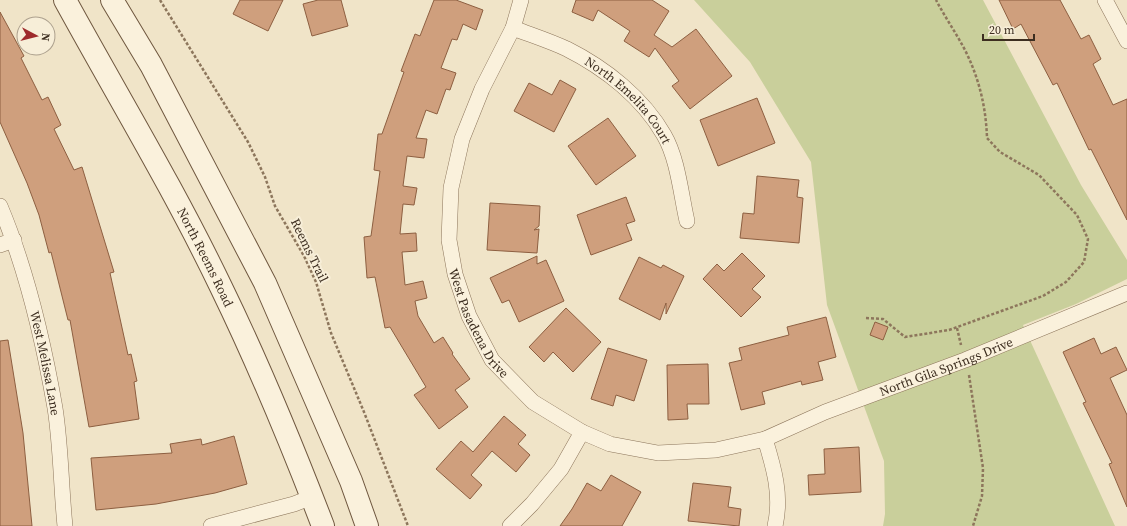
<svg xmlns="http://www.w3.org/2000/svg" width="1127" height="526" font-family="'Source Serif 4',serif">
<style>
.green{fill:#c9cf9b}
.building{fill:#cf9f7d;stroke:#8d5f41}
.lines{fill:none;stroke-linecap:round;stroke-linejoin:round}
.minor-casing{stroke:#8d765c;stroke-width:16}
.secondary-casing{stroke:#6f573f;stroke-width:24}
.path{stroke:#8d765c;stroke-width:2.5;stroke-dasharray:3 2;stroke-linecap:butt}
.minor{stroke:#faf1dc;stroke-width:15}
.secondary{stroke:#faf1dc;stroke-width:22}
.labels{text-anchor:middle;stroke-width:4;stroke-linejoin:round;paint-order:stroke}
.street-label{font-size:13px;fill:#3d2e20;stroke:#f7eed8}
</style>
<rect width="100%" height="100%" fill="#f0e4c8"/>
<path class="green" d="M694,0H983L1081,185L1127,260V279L1076,304L1023,325L1115,526H883L885,514L884,461L827,305L811,162L750,62Z"/>
<g class="building">
<path d="M240,0H283L268,31L233,14Z"/>
<path d="M318,0H341L348,26L312,36L303,4Z"/>
<path d="M434,0H456L483,10L476,30L463,24L457,40L452,39L441,68L456,73L450,90L446,89L437,114L426,110L416,138L427,139L424,158L407,156L403,186L417,188L414,205L403,204L400,234L416,233L417,251L402,252L405,285L423,281L427,298L415,301L418,316L434,343L443,337L453,353L452,354L470,379L455,390L468,407L439,429L414,395L426,387L390,327L385,328L375,277L367,278L364,237L371,236L380,171L374,170L378,134H382L404,72L401,71L415,34L420,36Z"/>
<path d="M576,0H652L669,11L654,35L672,47L696,29L732,76L690,109L672,86L679,81L655,48L649,57L624,41L630,31L598,10L593,21L572,12Z"/>
<path d="M999,0H1060L1081,39L1089,35L1101,59L1093,64L1113,105L1127,99V220L1091,149L1089,150L1057,83L1053,85L1021,24L1013,29Z"/>
<path d="M0,12L24,56L21,58L42,100L48,97L61,125L54,129L74,170L82,167L114,272L110,273L128,355L131,354L137,381L134,382L139,419L89,427L70,320H68L51,252L49,253L39,215L27,183L0,122Z"/>
<path d="M560,80L576,89L554,132L514,111L529,83L552,95Z"/>
<path d="M757,98L775,143L718,166L700,120Z"/>
<path d="M608,118L636,156L596,185L568,146Z"/>
<path d="M757,176L799,180L797,197L803,198L799,243L740,238L743,213L754,214Z"/>
<path d="M626,197L635,221L626,224L632,240L591,255L577,215Z"/>
<path d="M490,203L540,206L539,226L534,230L539,229L537,253L487,250Z"/>
<path d="M742,253L765,276L752,289L761,297L741,317L703,279L717,264L724,271Z"/>
<path d="M537,256V264L546,260L564,301L519,322L509,300L502,303L490,278Z"/>
<path d="M639,257L661,268L663,265L684,276L666,314V303L660,320L619,299Z"/>
<path d="M566,308L601,342L573,372L553,352L544,362L529,347Z"/>
<path d="M826,317L836,357L818,362L823,380L802,385L801,381L762,392L765,404L741,410L729,363L742,360L739,348L789,335L787,327Z"/>
<path d="M875,322L888,327L883,340L870,335Z"/>
<path d="M1094,338L1101,354L1116,347L1127,370L1110,378L1127,415V507L1109,464L1112,463L1083,403L1086,402L1063,352Z"/>
<path d="M8,340L23,433L32,526H0V341Z"/>
<path d="M608,348L647,360L634,401L616,395L613,406L591,399Z"/>
<path d="M708,364L709,404H687L688,419L668,420L667,365Z"/>
<path d="M504,416L526,435L518,444L530,455L516,472L492,451L471,475L482,485L470,499L436,469L461,441L473,452Z"/>
<path d="M234,436L247,484L215,493L156,504L96,510L91,458L172,453L170,444L201,439L202,445Z"/>
<path d="M859,447L861,492L809,495L808,475L825,474L824,449Z"/>
<path d="M611,475L641,492L622,526H560L572,509L587,483L601,491Z"/>
<path d="M693,483L731,487L728,507L741,509L739,526L688,521Z"/>
</g>
<g class="lines">
<defs>
<g id="minor">
<path id="s1" d="M521,0L513,28L482,89L462,139L451,188L449,240L455,274L469,316L492,360L533,402L582,432L610,444L658,453L716,450L765,439L825,412L965,360L1127,293"/>
<path d="M1105,0L1127,41"/>
<path id="s2" d="M513,28C531,35 550,41 567,49C605,68 643,98 664,135C678,159 681,195 687,221"/>
<path id="s3" d="M0,206C27,270 43,339 55,408C61,446 61,487 65,526"/>
<path d="M0,245L14,240"/>
<path d="M765,439C774,468 782,496 775,526"/>
<path d="M211,526L294,504L312,497"/>
<path d="M510,526L532,504L561,469L582,432"/>
</g>
<g id="secondary">
<path id="s4" d="M65,0C117,95 174,189 221,287C259,365 292,445 323,526"/>
<path d="M112,0L151,65L265,283L351,481L367,526"/>
</g>
</defs>
<use href="#minor" class="minor-casing"/>
<use href="#secondary" class="secondary-casing"/>
<g class="path">
<path d="M160,0L248,142L265,177L275,206L304,256L316,282L331,333L364,412L408,526"/>
<path d="M866,318L883,319L905,337L949,330L1043,296L1066,282L1084,262L1088,239L1077,215L1039,175L1000,152L987,138C986,107 979,78 965,50C956,33 945,17 936,0"/>
<path d="M957,328L961,345"/>
<path d="M969,375L983,468L982,496L973,526"/>
</g>
<use href="#minor" class="minor"/>
<use href="#secondary" class="secondary"/>
</g>
<g class="labels">
<g class="street-label">
<text dy="5" stroke="none"><textPath href="#s2" startOffset="139">North Emelita Court</textPath></text>
<text transform="translate(310 250) rotate(64)" y="5">Reems Trail</text>
<text dy="5" stroke="none"><textPath href="#s4" startOffset="293">North Reems Road</textPath></text>
<text dy="5" stroke="none"><textPath href="#s1" startOffset="343">West Pasadena Drive</textPath></text>
<text dy="5" stroke="none"><textPath href="#s3" startOffset="164">West Melissa Lane</textPath></text>
<text dy="5" stroke="none"><textPath href="#s1" startOffset="881">North Gila Springs Drive</textPath></text>
</g>
</g>
<g transform="translate(36 36) rotate(97)"><circle r="19" fill="#f7eed8" stroke="#ada18e"/>
<path d="M0-3L7 15L0 10L-7 15Z" fill="#9e2a2b"/>
<text y="-6" font-size="11" font-weight="bold" text-anchor="middle" fill="#3d2e20">N</text>
</g>
<path d="M983 34v6h51v-6" fill="none" stroke="#3d2e20" stroke-width="2"/>
<text x="989" y="34" font-size="12" fill="#3d2e20" stroke="#f7eed8" stroke-width="3" paint-order="stroke">20 m</text>
</svg>
